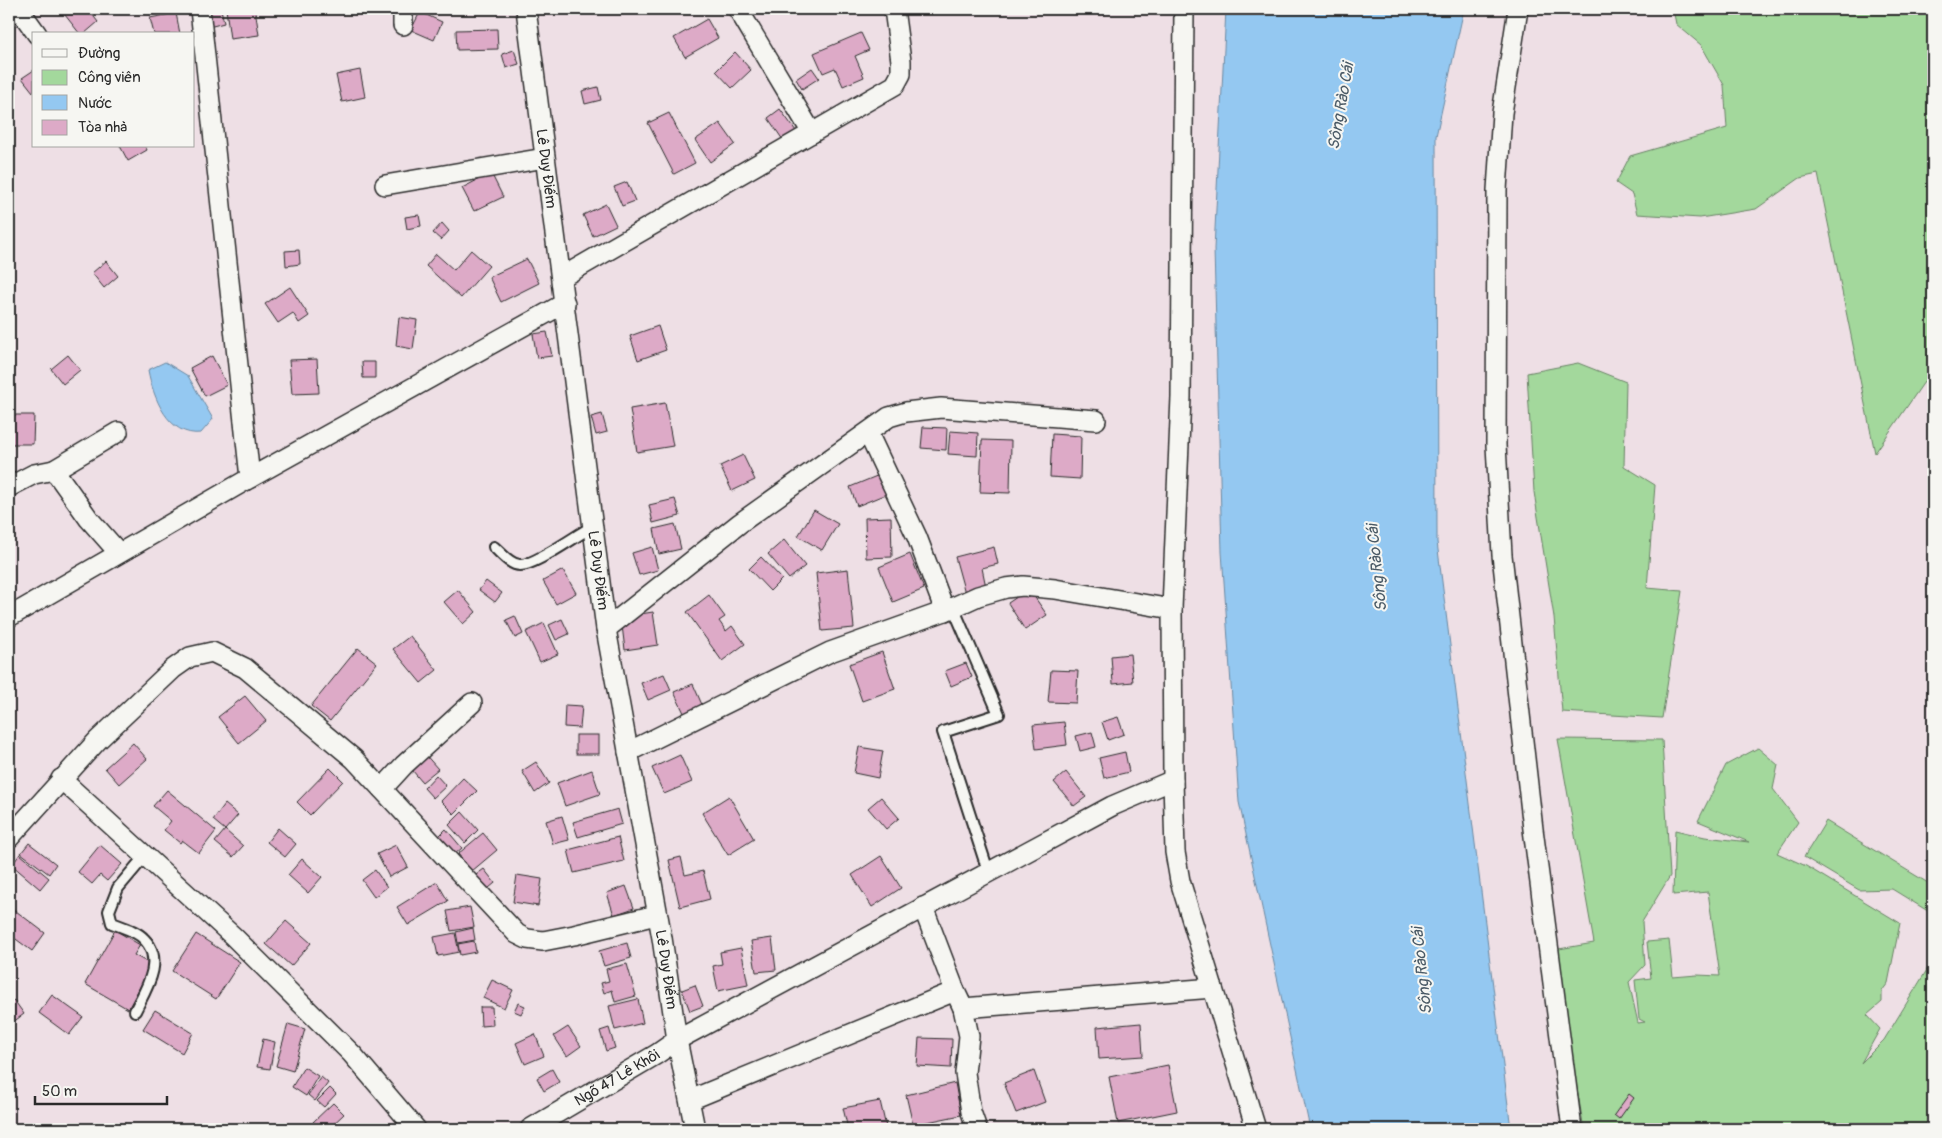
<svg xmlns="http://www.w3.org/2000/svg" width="1942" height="1138" font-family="Pangolin,sans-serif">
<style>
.green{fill:#a3d89c;stroke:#678264}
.water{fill:#94c8f1;stroke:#6a89a2}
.building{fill:#ddaac7;stroke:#2b2b2b}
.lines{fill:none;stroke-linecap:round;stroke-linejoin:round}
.service-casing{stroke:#2b2b2b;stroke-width:14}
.minor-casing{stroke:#2b2b2b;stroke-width:22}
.service{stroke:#f6f6f2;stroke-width:10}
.minor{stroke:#f6f6f2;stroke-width:19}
.labels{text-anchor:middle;stroke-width:4;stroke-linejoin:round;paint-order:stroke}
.street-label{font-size:15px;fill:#2b2b2b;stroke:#f6f6f2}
.water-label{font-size:16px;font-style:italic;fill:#4a5a66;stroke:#f6f6f2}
</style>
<rect width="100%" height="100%" fill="#eedfe5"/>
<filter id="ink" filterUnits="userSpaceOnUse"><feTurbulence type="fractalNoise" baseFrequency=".02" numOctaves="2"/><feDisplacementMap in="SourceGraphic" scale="10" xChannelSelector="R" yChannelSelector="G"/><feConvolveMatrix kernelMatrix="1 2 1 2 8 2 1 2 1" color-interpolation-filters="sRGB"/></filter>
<g filter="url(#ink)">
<g class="green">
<path d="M1673,9H1933V369L1875,453L1818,174L1800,178L1756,209L1700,218L1637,214L1632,194L1616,183L1630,156L1727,128L1724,85L1701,45L1676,24Z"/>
<path d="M1578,363L1626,382L1624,466L1655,485L1647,588L1682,591L1662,718L1562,712L1554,617L1534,492L1527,373Z"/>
<path d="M1558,739L1662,740L1670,876L1642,922L1645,965L1629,982L1638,1023L1645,1022L1639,1019L1635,980L1651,978L1647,942L1669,940L1673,977L1697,975L1720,976L1708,892L1673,895L1675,830L1705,837L1749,842L1698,821L1726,765L1758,748L1778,765L1773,789L1798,822L1777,853L1806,866L1900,923L1888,983L1882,991V1002L1867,1015L1880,1029L1861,1063L1884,1040L1933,960V1129H1584L1553,950L1594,943Z"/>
<path d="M1826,821L1933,886V909L1931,913L1892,889L1859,890L1804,857Z"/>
</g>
<g class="water">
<path d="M1226,9H1464L1436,136L1437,542L1511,1129H1310L1239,802L1222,552L1214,249Z"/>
<path d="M165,362L188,376L213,419L201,433C168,437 153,397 148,370Z"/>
</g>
<g class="building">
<path d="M73,9H88L98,22L84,34H80L65,15Z"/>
<path d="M205,9H221L224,23L209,27Z"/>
<path d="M226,9H255L259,35L230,39Z"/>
<path d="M420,12L442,22L434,40L411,30Z"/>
<path d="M176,13L180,34H154L150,18Z"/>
<path d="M707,19L718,38L685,57L674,38Z"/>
<path d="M497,29L498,49L457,50L456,30Z"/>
<path d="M861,33L869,50L855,56L864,77L843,86L835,68L823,73L814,53Z"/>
<path d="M514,50L519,64L506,68L502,54Z"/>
<path d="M735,52L751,70L732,88L716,71Z"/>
<path d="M812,68L819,78L802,89L796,79Z"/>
<path d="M34,70V92H33L22,78Z"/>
<path d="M360,70L365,97L342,102L336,75Z"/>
<path d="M598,87L601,100L585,104L582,91Z"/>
<path d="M780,109L796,131L783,140L768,118Z"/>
<path d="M669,113L695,163L674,174L648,123Z"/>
<path d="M720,123L735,144L710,162L695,140Z"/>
<path d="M120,146H145L147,150L128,161Z"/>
<path d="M491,173L503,197L474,211L462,188Z"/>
<path d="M627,182L635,201L622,206L614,187Z"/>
<path d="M606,204L616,225L593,236L583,215Z"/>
<path d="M419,215L421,226L407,229L405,217Z"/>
<path d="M442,223L449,231L441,240L433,233Z"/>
<path d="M299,250L300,264L286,266L285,251Z"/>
<path d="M471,250L489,266L461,298L426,266L436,254L454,270Z"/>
<path d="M527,259L539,283L501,302L489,277Z"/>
<path d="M106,261L118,276L104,288L92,273Z"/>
<path d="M290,287L309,316L299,323L293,313L278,323L265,304Z"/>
<path d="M399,317L417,320L413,349L396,346Z"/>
<path d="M658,326L666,350L638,360L630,336Z"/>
<path d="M547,332L552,356L537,358L533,334Z"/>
<path d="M68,355L80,370L63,384L51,369Z"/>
<path d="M212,356L227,385L205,396L190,368Z"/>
<path d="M317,359L319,393L292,394L289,360Z"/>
<path d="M362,362H375V378H363Z"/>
<path d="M665,403L673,446L637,452L630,409Z"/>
<path d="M602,414L607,432L596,435L591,417Z"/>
<path d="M9,415H34L33,444H9Z"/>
<path d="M923,427L947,428L946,450L921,448Z"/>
<path d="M950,431L978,433L977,456L948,454Z"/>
<path d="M1052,434L1081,436L1080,479L1050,477Z"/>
<path d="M982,440L1011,441L1010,493L980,492Z"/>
<path d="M743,455L755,480L732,491L720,466Z"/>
<path d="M884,473L891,492L857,506L850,487Z"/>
<path d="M675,499L680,516L653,523L649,505Z"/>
<path d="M814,510L838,524L822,550L798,536Z"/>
<path d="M891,517L892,557L866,558L865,518Z"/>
<path d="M675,524L681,549L659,554L654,529Z"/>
<path d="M784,540L805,566L789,579L768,554Z"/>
<path d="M652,547L658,570L639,575L632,553Z"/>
<path d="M994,547L998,564L982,568L986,587L965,593L955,557Z"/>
<path d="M910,554L924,589L893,602L879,567Z"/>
<path d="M761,557L782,579L770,591L749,569Z"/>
<path d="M848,569L854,628L822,631L816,573Z"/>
<path d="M563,570L576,593L556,604L543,581Z"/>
<path d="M486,581L502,593L495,602L479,590Z"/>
<path d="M1029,589L1047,615L1025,630L1008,603Z"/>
<path d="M458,590L476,612L463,624L444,602Z"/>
<path d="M709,595L725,617L719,621L726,631L732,626L745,644L722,661L687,612Z"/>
<path d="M653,612L658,645L625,650L621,617Z"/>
<path d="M515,616L523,634L515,638L506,620Z"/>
<path d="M562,619L569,634L556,640L549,625Z"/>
<path d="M544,623L558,654L540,662L526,632Z"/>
<path d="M410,636L437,670L421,683L393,649Z"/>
<path d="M358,648L377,663L330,721L311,706Z"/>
<path d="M882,652L895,689L862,701L849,664Z"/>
<path d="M1130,654L1133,682L1113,684L1111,656Z"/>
<path d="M966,663L972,677L951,686L945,671Z"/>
<path d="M1051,670L1078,671L1076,703L1048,702Z"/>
<path d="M664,674L671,690L648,700L641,683Z"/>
<path d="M693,684L703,707L685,715L674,692Z"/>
<path d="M245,696L266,721L239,743L218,717Z"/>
<path d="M565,705L582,706L580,728L564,727Z"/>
<path d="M1118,717L1124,734L1108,740L1102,722Z"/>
<path d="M1064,722L1067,745L1036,749L1033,725Z"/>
<path d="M1092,732L1096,747L1080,751L1076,736Z"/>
<rect x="576" y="735" width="23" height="19"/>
<path d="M133,743L147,759L119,784L105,768Z"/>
<path d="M859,747L883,751L878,778L854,773Z"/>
<path d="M423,752L438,769L422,782L408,765Z"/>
<path d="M1125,752L1129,772L1104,778L1099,758Z"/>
<path d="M680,755L692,782L664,794L652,768Z"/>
<path d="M536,762L549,783L535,793L522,771Z"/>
<path d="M330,768L343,781L310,815L297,802Z"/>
<path d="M592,770L600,794L565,806L557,783Z"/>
<path d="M1066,772L1086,797L1074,806L1054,782Z"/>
<path d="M436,775L446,786L433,798L424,788Z"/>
<path d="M463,778L477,791L454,814L441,801Z"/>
<path d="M167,790L216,831L199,853L182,840L180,843L164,830L171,821L153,806Z"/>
<path d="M729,796L754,839L728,855L702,813Z"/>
<path d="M881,797L899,818L886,829L868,808Z"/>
<path d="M225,804L238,815L225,830L213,820Z"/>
<path d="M618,809L622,824L578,837L573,822Z"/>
<path d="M462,812L478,830L465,843L449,825Z"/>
<path d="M562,816L569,840L553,844L546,821Z"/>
<path d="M278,828L296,844L285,857L267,842Z"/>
<path d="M446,829L462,848L455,854L439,836Z"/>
<path d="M225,830L243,846L233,857L215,842Z"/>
<path d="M483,833L497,850L472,871L458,854Z"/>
<path d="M618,837L624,861L574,873L568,850Z"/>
<path d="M29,843L56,864L49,874L21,853Z"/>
<path d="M100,845L122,864L107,881L100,875L92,884L78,872Z"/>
<path d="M396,845L408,867L389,877L377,854Z"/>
<path d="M20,854L49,878L40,889L12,865Z"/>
<path d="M881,856L901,888L872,907L852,875Z"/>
<path d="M681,857L685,875L703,871L710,899L680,907L669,860Z"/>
<path d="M302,859L322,877L308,893L288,875Z"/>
<path d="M484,869L495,883L483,893L472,878Z"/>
<path d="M375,870L387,887L374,897L362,880Z"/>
<path d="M517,875L542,879L538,906L513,902Z"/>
<path d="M437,882L448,901L408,925L397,907Z"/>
<path d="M626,886L634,908L614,915L607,893Z"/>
<path d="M470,907L474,927L451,931L447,911Z"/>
<path d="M12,908L45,933L32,951L9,934V912Z"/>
<path d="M286,921L311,943L291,966L266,944Z"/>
<path d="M473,928L475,940L458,943L456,932Z"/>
<path d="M115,930L140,945L134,955L152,965L128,1009L85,984Z"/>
<path d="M455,933L459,952L438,956L434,937Z"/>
<path d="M196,934L240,962L216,999L172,971Z"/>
<path d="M772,938L776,970L756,972L751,941Z"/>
<path d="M474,941L476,952L460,955L458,944Z"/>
<path d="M627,943L631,958L604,966L599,951Z"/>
<path d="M741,948L748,985L718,991L713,966L722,964L720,952Z"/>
<path d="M627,964L636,996L615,1002L612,990L604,993L601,983L609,981L606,969Z"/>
<path d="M492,980L513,990L504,1008L483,998Z"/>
<path d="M695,985L703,1006L690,1011L682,990Z"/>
<path d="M52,995L83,1017L69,1035L39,1013Z"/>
<path d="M638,999L643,1023L615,1030L609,1006Z"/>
<path d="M14,1000L24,1014L9,1025V1004Z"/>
<path d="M518,1003L525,1006L521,1014L514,1011Z"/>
<path d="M480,1007H492L493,1025L481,1026Z"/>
<path d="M155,1010L193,1033L182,1053L143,1029Z"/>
<path d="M1141,1023L1143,1056L1099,1059L1097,1027Z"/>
<path d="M288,1024L305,1029L293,1071L276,1066Z"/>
<path d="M568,1027L581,1046L567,1056L554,1036Z"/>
<path d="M609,1028L615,1048L606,1051L600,1031Z"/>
<path d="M535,1034L544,1056L525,1064L516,1043Z"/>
<path d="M919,1038L952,1039L951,1068L917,1066Z"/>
<path d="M263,1039L275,1042L270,1069L257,1067Z"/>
<path d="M1168,1065L1177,1111L1118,1123L1109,1077Z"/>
<path d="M304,1067L318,1076L306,1096L292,1087Z"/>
<path d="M552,1069L559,1082L544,1091L537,1078Z"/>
<path d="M1034,1071L1045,1102L1016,1113L1004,1083Z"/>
<path d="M321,1077L328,1083L315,1101L308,1095Z"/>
<path d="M955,1083L961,1115L913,1125L906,1095Z"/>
<path d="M330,1088L336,1094L324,1107L317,1101Z"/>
<path d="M1629,1094L1634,1098L1619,1119L1614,1115Z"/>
<path d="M880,1101L886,1127L877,1129H848L843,1108Z"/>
<path d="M333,1103L344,1114L328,1129H319L313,1122Z"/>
</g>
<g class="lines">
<defs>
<g id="service">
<path d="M494,547C501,553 510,565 520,565C534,566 579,534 593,526"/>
<path d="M953,607L999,714L943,732L988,871"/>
<path d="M135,1011C146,989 165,960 144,939C137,931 122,927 112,923L109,911L118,888L145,856"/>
</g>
<g id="minor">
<path d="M19,9L37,34"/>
<path d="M200,9L250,478"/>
<path id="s1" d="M526,9L606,629L662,938L677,1040L695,1129"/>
<path d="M738,9L812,133"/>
<path d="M1184,9L1181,397L1172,609L1173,780L1175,852L1180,881L1256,1129"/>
<path d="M1518,9L1502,113L1497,190L1496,445L1502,555L1533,829L1572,1129"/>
<path d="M403,25V9"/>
<path d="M385,185L545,158"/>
<path d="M562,277L895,85L901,74V61L894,9"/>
<path d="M118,432L54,470L89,519L119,553"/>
<path d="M868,433L917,537L945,611"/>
<path d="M9,487L34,474L54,470"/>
<path d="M9,617L250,478L565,303"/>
<path d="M606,629L740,523L889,417L906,412L941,408L1096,420"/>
<path d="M628,752L830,652L945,611L978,596L1006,588L1023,586L1055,589L1172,609"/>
<path d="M61,779L233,936L352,1054L416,1129"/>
<path d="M382,789L404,765L472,703"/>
<path d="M9,838L98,740L173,669L190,657L212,652L245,668L354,759L517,934L527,939L543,941L574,935L656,915"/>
<path d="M923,907L955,991L963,1008L969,1036L965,1073L971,1112L977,1129"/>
<path d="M963,1008L1213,988"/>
<path d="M690,1100L955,991"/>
<path id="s2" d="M530,1129L657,1054L677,1040L1112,806L1173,780"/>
</g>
</defs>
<use href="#service" class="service-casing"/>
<use href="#minor" class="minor-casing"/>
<use href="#service" class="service"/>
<use href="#minor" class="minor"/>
</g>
</g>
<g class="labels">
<g class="street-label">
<text dy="5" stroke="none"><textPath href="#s1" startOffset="161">Lê Duy Điếm</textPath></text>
<text dy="5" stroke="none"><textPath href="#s1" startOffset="566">Lê Duy Điếm</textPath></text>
<text dy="5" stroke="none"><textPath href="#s1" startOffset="971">Lê Duy Điếm</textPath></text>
<text dy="5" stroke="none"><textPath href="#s2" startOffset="101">Ngõ 47 Lê Khôi</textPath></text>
</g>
<g class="water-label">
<text transform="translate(1340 106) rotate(-80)" y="6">Sông Rào Cái</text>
<text transform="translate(1376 568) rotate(-96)" y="6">Sông Rào Cái</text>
<text transform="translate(1421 971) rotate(-96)" y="6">Sông Rào Cái</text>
</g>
</g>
<rect width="1942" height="1138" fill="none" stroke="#f6f6f2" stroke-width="30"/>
<rect x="15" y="15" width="1912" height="1108" fill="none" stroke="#2b2b2b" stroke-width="2" filter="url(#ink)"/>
<rect x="32" y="32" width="162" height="115" fill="#f6f6f2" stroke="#a5a5a2"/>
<rect x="42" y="49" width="25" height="8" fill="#f6f6f2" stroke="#a5a5a2"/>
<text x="78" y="58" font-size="15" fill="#2b2b2b">Đường</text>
<rect x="42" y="70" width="25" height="15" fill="#a3d89c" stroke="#a5a5a2"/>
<text x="78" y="82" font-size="15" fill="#2b2b2b">Công viên</text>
<rect x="42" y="95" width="25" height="15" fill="#94c8f1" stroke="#a5a5a2"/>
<text x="78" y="108" font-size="15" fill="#2b2b2b">Nước</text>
<rect x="42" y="120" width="25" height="15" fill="#ddaac7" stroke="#a5a5a2"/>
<text x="78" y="132" font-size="15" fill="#2b2b2b">Tòa nhà</text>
<path d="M35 1096v8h132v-8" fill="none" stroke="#2b2b2b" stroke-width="2.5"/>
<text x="42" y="1096" font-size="15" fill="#2b2b2b" stroke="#f6f6f2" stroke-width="4" paint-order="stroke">50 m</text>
</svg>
